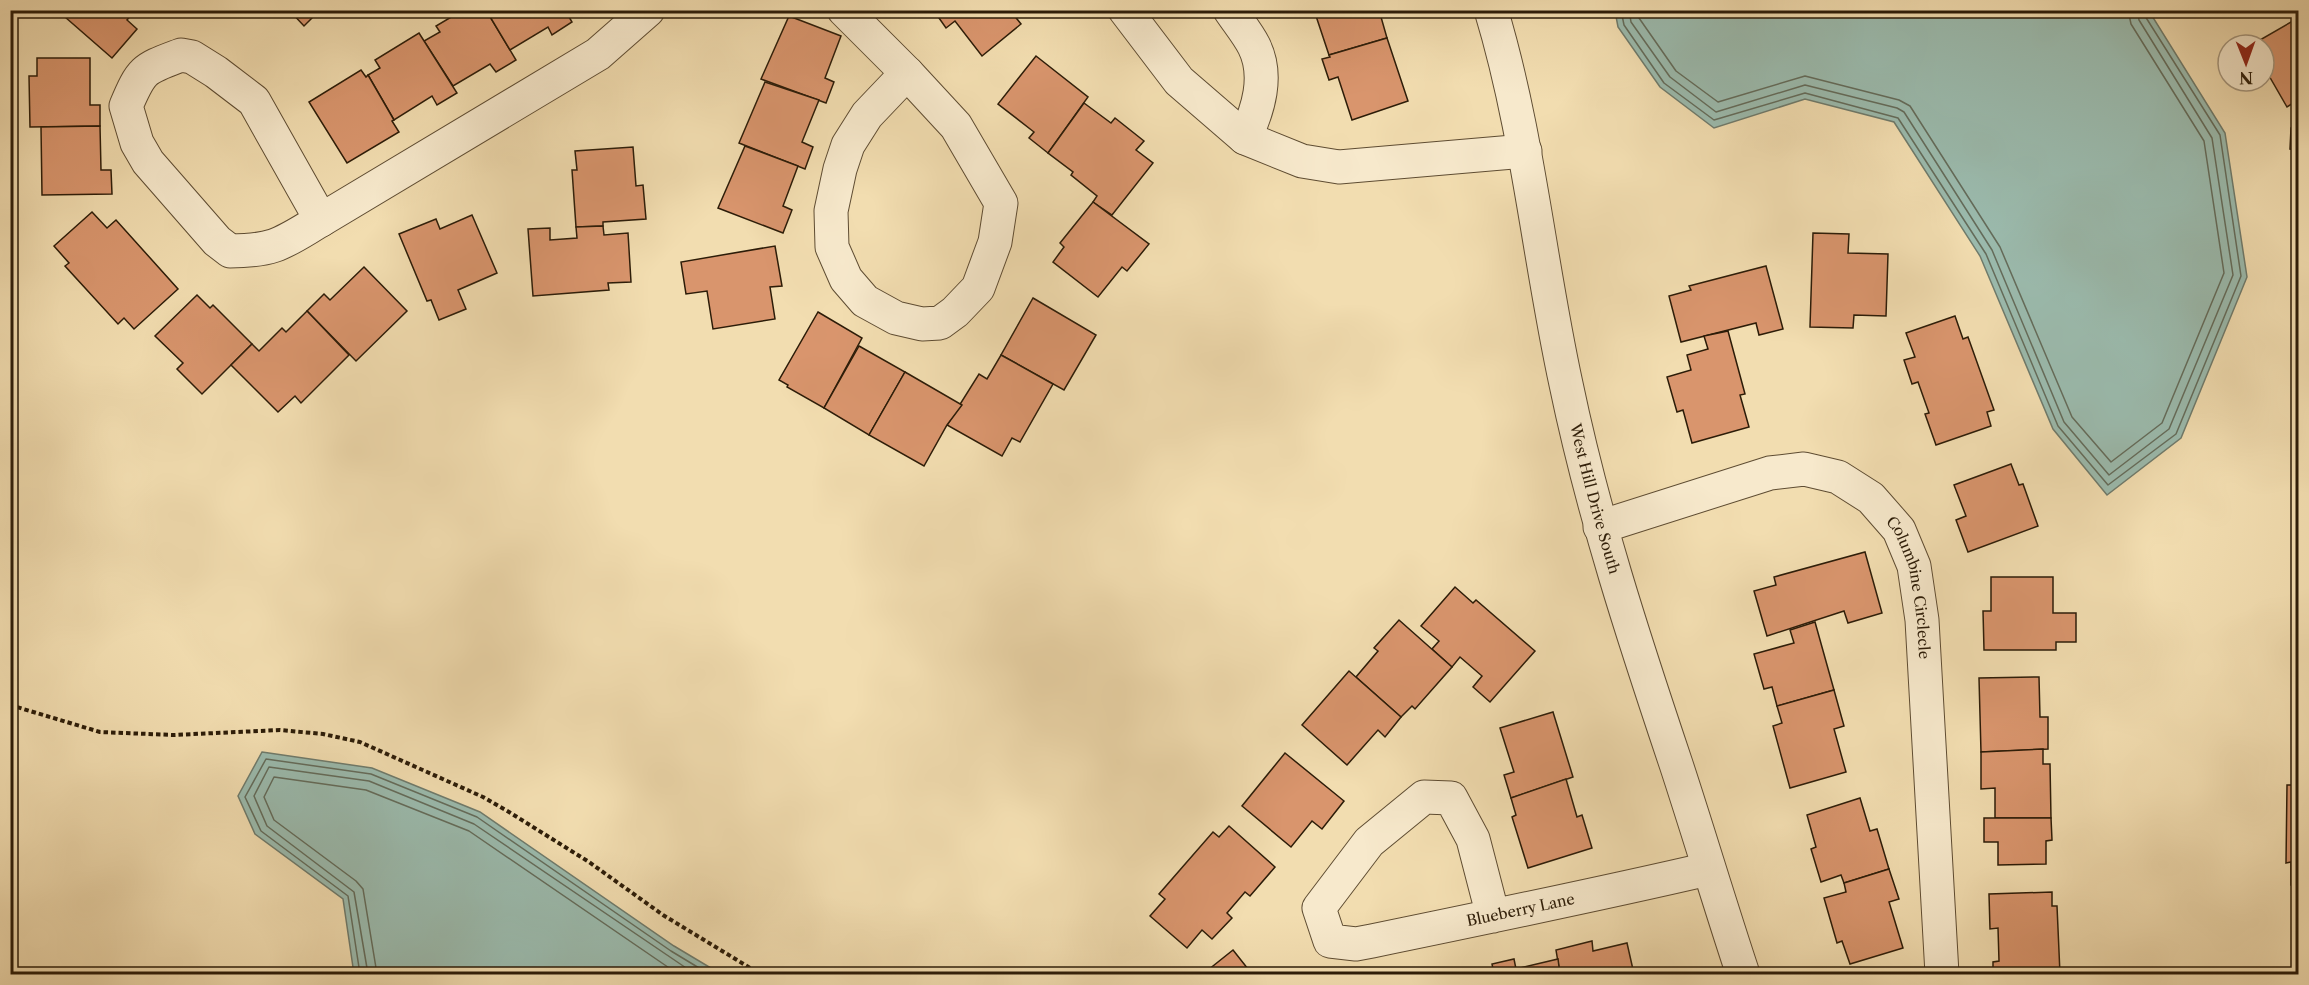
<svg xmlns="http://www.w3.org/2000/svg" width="2309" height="985" font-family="'Libre Caslon Text',serif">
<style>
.water{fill:#9bbbae;stroke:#6f7b6c;stroke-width:1.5}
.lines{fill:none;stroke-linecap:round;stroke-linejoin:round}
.shore{stroke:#646c5b;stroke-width:1.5}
.building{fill:#d9956d;stroke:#2c1c08;stroke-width:1.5}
.minor-casing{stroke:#5e4c32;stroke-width:35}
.path{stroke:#2c1c08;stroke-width:4;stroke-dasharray:4.5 3;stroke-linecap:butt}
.minor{stroke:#f7e9cc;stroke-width:33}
.labels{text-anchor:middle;stroke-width:5;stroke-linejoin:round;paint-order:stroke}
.street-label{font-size:15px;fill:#2c1c08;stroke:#f7e9cc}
</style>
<rect width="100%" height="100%" fill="#f2ddb0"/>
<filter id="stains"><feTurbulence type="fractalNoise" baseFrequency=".00333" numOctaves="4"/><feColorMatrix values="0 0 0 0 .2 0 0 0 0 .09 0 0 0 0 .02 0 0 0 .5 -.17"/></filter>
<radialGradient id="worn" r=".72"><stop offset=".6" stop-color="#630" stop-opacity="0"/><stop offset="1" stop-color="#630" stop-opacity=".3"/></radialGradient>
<g class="water">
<path d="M1615,11H2149L2225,133L2247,277L2181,438L2107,495L2053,429L1980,256L1894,122L1805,99L1714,128L1660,87L1618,27Z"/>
<path d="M262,752L372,768L480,812L674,946L721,974H354L343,899L255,834L238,796Z"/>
</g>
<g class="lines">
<g class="shore">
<path d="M1621,10L1624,25L1664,83L1714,120L1805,93L1898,118L1986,254L2058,426L2108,485L2176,434L2241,276L2220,135L2145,16L2144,10"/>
<path d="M1629,10L1631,22L1670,77L1716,112L1805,85L1897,108L1904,112L1992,250L2064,422L2109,475L2169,429L2233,275L2212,138L2139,20L2137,10"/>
<path d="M1638,10L1639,18L1676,71L1718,102L1805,76L1899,100L1910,106L2000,247L2072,417L2111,462L2162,423L2224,273L2204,141L2131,24L2128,10"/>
<path d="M360,974L348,896L261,831L245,797L266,759L371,774L477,817L671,951L709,974"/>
<path d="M368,974L354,892L267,826L254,796L269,767L369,781L474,824L695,974"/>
<path d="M377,974L363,889L356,881L274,820L264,797L274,777L366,790L469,831L678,974"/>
</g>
</g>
<g class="building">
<path d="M57,10H135L127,20L137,29L112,58Z"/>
<path d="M289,10H320L304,26Z"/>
<path d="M463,10H486L516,60L496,72L490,64L453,86L424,41L440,32L436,26Z"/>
<path d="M486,10H565L572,22L552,35L548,27L510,50Z"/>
<path d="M947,10H1017L1013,14L1021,24L982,56L955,21L946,28L939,18Z"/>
<path d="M1305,10H1379L1387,38L1329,55L1315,13L1306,16Z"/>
<path d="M789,16L841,36L825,78L834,82L826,103L761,79Z"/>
<path d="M2298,18V100L2287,107L2264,67L2266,66L2264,45L2253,44Z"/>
<path d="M419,33L457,93L437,105L432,96L394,120L368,75L380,68L375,60Z"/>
<path d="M1387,38L1408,101L1352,120L1338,77L1329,80L1322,59L1330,57L1329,55Z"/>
<path d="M1036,56L1088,97L1048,153L1029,138L1034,132L998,104Z"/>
<path d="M37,58H90V105H100V126L30,127L29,76H37Z"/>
<path d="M361,70L366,77L368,75L394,120L392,121L399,132L347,163L309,102Z"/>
<path d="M765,82L819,100L802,142L813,147L805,169L739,143Z"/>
<path d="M1084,103L1111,123L1115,118L1144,141L1136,150L1153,163L1112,215L1093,202L1097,196L1071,175L1073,172L1048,153Z"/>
<path d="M100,126L101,170H111L112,194L42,195L41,127Z"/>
<path d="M2291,128L2298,129V150L2290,149Z"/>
<path d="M745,146L798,166L783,206L792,210L783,233L718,208Z"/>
<path d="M633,147L636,186L643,185L646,219L603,222V226L576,227L572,170H577L575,151Z"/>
<path d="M2295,180H2298V250H2295L2296,225L2293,224Z"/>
<path d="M1093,202L1149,244L1127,271L1122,267L1098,297L1053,262L1064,247L1060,243Z"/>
<path d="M92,212L107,228L116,220L178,289L134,329L124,318L118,324L65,266L69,263L54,246Z"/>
<path d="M472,215L497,273L458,290L466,309L439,320L431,300L427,301L399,234L436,219L440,229Z"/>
<path d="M603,226L604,235L628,233L631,282L608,283L609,290L533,296L528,229L550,228V240L577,238L576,227Z"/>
<path d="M1813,233L1849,234L1848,253L1888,254L1886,316L1854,315L1853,328L1810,327Z"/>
<path d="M775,246L782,286L770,287L775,319L713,329L707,291L686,294L681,262Z"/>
<path d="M1766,266L1783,329L1759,335L1756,323L1681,342L1669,296L1691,290L1689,286Z"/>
<path d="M364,267L407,311L356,361L307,311L324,294L330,300Z"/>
<path d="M197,295L210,308L213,305L252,344L202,394L177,369L183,363L155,336Z"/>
<path d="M1033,298L1096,335L1064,390L1001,355Z"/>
<path d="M307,311L349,355L301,403L295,396L278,412L231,365L252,344L259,351L282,328L286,332Z"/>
<path d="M2298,311V357H2292L2295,320H2298Z"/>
<path d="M818,312L862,338L824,408L787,387L788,385L779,380Z"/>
<path d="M1955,316L1963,339L1968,337L1994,410L1987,412L1991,426L1936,445L1925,414L1929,413L1918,382L1912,384L1904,360L1915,357L1906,333Z"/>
<path d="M1728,331L1745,394L1740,395L1749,427L1692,443L1683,410L1677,412L1667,377L1691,370L1687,355L1708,349L1704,336Z"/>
<path d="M859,346L905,372L869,435L824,408Z"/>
<path d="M1001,355L1053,384L1020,442L1012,438L1002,456L947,425L979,374L987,379Z"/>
<path d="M905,372L962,405L947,425L924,466L869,435Z"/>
<path d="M2011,464L2019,485L2023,484L2038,526L1968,552L1956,520L1966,516L1954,485Z"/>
<path d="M1865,552L1882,613L1848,623L1844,611L1767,636L1754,591L1776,585L1774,577Z"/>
<path d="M1991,577H2053V613H2076V642H2056V650H1984L1983,611H1991Z"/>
<path d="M1455,587L1473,603L1476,600L1535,651L1490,702L1473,687L1482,676L1460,657L1452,667L1432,649L1439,641L1421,626Z"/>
<path d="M1399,620L1452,667L1415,709L1412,706L1401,717L1356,677L1378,651L1374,648Z"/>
<path d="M1815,622L1834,690L1777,706L1772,687L1764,689L1754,654L1794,643L1790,630Z"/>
<path d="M1349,671L1401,717L1385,737L1378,730L1347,765L1302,725Z"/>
<path d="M2039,677L2040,717H2048V749L1981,752L1979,678Z"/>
<path d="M1834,690L1844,726L1834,729L1846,772L1790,788L1773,726L1782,723L1777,706Z"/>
<path d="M1553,712L1573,777L1511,798L1504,775L1514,772L1500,728Z"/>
<path d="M2043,749V764H2050L2051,818H1995V788L1981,789V752Z"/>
<path d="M1285,753L1344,801L1322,829L1312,821L1291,847L1242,806Z"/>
<path d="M1566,779L1577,817L1582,815L1592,848L1528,868L1512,817L1516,815L1511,798Z"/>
<path d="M2287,785H2298V885H2291V862L2286,863Z"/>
<path d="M1860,798L1870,831L1877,829L1889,869L1844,883L1841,875L1821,882L1811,849L1816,847L1807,815Z"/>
<path d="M1984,818H2051L2052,840L2046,841V864L1998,865V842H1984Z"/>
<path d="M1229,826L1275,867L1250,896L1245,892L1227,913L1232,918L1212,939L1202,930L1187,948L1150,916L1165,899L1159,894L1213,832L1219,837Z"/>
<path d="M1889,869L1899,899L1889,902L1903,948L1850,964L1842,941L1837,943L1824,898L1846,892L1844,883Z"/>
<path d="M2052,892V906H2057L2060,974H1993V962L1999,961L1998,928L1990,929L1989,894Z"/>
<path d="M1592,941L1593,951L1627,943L1634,974H1560L1556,950Z"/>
<path d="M1233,950L1252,974H1203Z"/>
<path d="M1514,959L1516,969L1558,959L1560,974H1494L1492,964Z"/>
</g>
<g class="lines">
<defs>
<g id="minor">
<path d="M844,10L907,73"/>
<path d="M1125,10L1179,81L1245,138L1302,161L1339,167L1525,151"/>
<path d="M1230,10C1238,22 1248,34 1254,46C1269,76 1258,110 1245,138"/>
<path id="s1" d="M1491,10C1528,132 1539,260 1566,384C1593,514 1634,639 1676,764C1699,834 1720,905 1743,974"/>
<path d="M181,55L192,57L216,72L254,101L321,220C284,242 276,251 230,251L217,241L148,162L137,143L126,106C142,68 144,69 181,55Z"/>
<path d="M907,73L956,126L1001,203L995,242L978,288L955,312L940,323L922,324L896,318L865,301L846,279L832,247L831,211L840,169L848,145L867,115Z"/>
<path d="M321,220L598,54L648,10"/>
<path id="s2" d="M1600,527L1770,473L1804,469L1838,477L1871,498L1899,530L1914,566L1922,620L1942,974"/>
<path id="s3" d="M1493,916L1473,839L1451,798L1424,797L1369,842L1319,908L1330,941L1356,944L1372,941C1484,918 1596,895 1708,869"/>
</g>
</defs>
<use href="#minor" class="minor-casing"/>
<path class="path" d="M10,705L100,732L173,735L280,730L323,734L360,742L483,797L509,812L589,862L663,915L760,974"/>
<use href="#minor" class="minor"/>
</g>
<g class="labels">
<g class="street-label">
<text dy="5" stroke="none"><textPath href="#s1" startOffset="500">West Hill Drive South</textPath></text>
<text dy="5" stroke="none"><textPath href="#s2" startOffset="388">Columbine Circlecle</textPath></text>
<text dy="5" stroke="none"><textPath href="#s3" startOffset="536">Blueberry Lane</textPath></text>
</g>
</g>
<rect width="2309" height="985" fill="none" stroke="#f2ddb0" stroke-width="36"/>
<rect x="12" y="12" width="2285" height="961" fill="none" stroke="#2c1c08" stroke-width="3"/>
<rect x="18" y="18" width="2273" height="949" fill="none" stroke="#2c1c08" stroke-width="1.5"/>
<g transform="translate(2246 63) rotate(179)"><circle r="28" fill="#f7e9cc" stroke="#a6977e" stroke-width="1.5"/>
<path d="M0-4.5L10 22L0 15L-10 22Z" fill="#8f2418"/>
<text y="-9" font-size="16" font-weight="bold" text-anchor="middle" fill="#2c1c08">N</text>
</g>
<rect width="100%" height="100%" filter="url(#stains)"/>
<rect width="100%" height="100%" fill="url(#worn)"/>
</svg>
